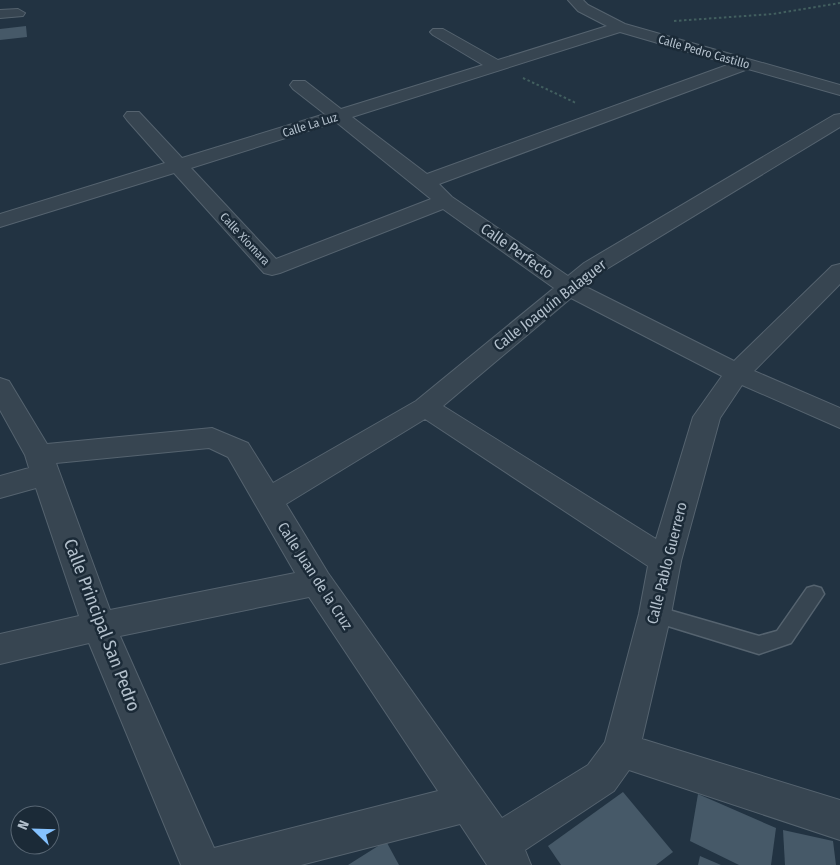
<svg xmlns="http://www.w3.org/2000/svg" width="840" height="865" font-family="'Fira Sans Condensed',sans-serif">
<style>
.building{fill:#465968}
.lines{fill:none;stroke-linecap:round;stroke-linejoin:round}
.service-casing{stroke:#55636f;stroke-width:3}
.minor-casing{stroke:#55636f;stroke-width:2}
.path{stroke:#425f5f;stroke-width:2;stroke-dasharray:2.5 2.5;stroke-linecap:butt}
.service{fill:#374551;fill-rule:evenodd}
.minor{fill:#374551;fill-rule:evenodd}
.labels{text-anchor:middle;stroke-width:5;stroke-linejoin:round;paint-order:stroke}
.far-street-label{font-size:12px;fill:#b3c0cc;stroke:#1b2a37}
.street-label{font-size:15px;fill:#b3c0cc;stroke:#1b2a37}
.near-street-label{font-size:18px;fill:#b3c0cc;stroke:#1b2a37}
</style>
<rect width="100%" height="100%" fill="#223342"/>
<g class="building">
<path d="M26,26L27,37L0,40V29Z"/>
<path d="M623,792L673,852L656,865H561L548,846Z"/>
<path d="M698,794L776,828L771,865H739L690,841Z"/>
<path d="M783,830L833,841L836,865H785Z"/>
<path d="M386,841L399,865H348Z"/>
<path d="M700,856L721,865H698Z"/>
</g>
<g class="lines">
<defs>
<path id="service" d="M814,586L821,588L824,594L791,643L759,654L655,622L648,620L645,614L648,608L655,606L759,636L777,631L807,588Z"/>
<g id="minor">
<path d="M568,0H583L588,5L625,24L840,85V95L748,69L439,184L452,197L568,276L584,263L834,115L840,114V127L600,273L584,286L734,361L832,266L840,264V284L754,371L840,408V428L742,385L720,418L681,561L671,614L642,739L840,800V840L629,770L614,791L525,850L531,865H487L460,824L301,865H181L89,643L0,664V634L79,616L36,488L0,498V476L29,468L25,455L0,410V378L9,381L47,444L212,428L248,443L273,483L416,401L554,288L443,209L280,273L272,275L264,273L174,173L0,227V214L165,163L127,120L124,116L127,112H139L182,158L325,114L293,89L290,85L293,81H305L341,109L483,65L433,35L430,32L433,29H443L498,60L607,26L578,11ZM620,32L730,64L427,174L352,117ZM336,122L431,199L276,259L191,168ZM571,298L722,376L693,417L656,539L443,406ZM425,419L648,566L639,614L605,742L588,765L502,818L328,573L286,504ZM209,448L228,457L295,573L110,610L56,463ZM309,597L438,791L214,848L120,636Z"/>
<path d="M18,9L25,13L23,16L0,18V10Z"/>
</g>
</defs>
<use href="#service" class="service-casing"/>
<use href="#minor" class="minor-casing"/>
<g class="path">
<path d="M674,21L773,14L840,3"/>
<path d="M523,78L576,103"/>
</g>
<use href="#service" class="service"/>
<use href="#minor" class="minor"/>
</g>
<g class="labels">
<g class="far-street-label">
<text transform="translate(704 52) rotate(16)" y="4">Calle Pedro Castillo</text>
<text transform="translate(310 125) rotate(-17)" y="4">Calle La Luz</text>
<text transform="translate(245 239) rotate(47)" y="4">Calle Xiomara</text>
</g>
<g class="street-label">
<text transform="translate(517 251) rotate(35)" y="5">Calle Perfecto</text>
<text transform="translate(550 305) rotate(-38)" y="5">Calle Joaquín Balaguer</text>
<text transform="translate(667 563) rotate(-76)" y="5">Calle Pablo Guerrero</text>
<text transform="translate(315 576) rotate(57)" y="5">Calle Juan de la Cruz</text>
</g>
<g class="near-street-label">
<text transform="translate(102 625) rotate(69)" y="6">Calle Principal San Pedro</text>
</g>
</g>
<g transform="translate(35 830) rotate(293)"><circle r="24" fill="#1b2a37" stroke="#586673"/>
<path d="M0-4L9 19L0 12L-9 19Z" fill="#85c2ff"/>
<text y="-8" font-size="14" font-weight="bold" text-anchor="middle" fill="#b3c0cc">N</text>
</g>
</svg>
